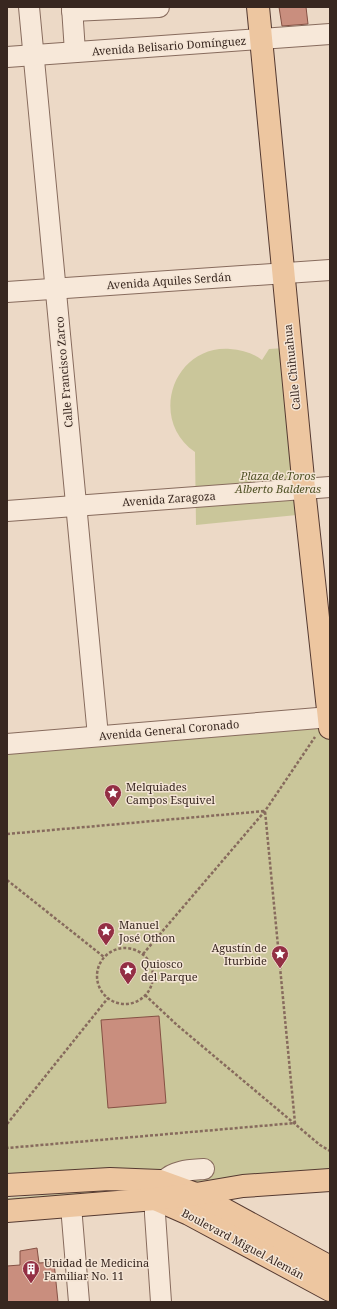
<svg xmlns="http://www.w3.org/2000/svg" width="337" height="1309" font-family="'Noto Serif',serif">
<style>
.green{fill:#cac69a}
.building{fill:#c98e7e;stroke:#855144}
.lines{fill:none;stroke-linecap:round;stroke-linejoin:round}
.minor-casing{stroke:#876b5d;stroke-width:22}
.major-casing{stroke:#553a31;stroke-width:24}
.path{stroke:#876b5d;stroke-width:2.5;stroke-dasharray:3 2;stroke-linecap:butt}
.minor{stroke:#f7e8d9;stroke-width:20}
.major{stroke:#edc6a0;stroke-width:22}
.labels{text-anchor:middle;stroke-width:3;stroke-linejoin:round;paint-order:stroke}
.street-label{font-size:11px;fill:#382720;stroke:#f4e5d5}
.park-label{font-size:11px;font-style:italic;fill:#515327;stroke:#f4e5d5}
.poi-label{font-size:11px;fill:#382720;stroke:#f4e5d5;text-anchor:start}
</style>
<rect width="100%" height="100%" fill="#ecd9c6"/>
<g class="green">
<path d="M300,347L317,513L196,525L195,452C148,420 173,345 230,349C242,350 253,353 262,360L269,349Z"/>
<path d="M330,720V1187L195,1184L7,1195V748Z"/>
<path d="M122,1189V1196L7,1210V1198Z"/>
</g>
<g class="building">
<path d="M279,7H306L308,24L282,26Z"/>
<path d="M159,1016L166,1103L108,1108L101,1020Z"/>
<path d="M37,1248L39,1263L54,1262L58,1302H7V1266L20,1265V1251Z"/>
</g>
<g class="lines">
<defs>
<g id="minor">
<path d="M29,7L98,736"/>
<path d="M72,7L75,52"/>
<path d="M72,11L159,7"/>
<path d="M7,57L330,34"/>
<path d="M7,292L330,270"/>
<path d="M7,511L330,487"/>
<path d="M7,744L330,717"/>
<path d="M71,1206L79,1302"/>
<path d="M161,1302L155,1214V1199L160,1181L165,1180C174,1170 191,1170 204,1169"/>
</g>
<g id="major">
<path d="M258,7L304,489L330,728"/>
<path d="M7,1185L110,1179L160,1181L196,1194L330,1267"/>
<path d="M155,1199L189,1214L330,1290"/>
<path d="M7,1211L155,1199L196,1194L243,1186L330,1180"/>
</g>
</defs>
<use href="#minor" class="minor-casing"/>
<use href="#major" class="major-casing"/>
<g class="path">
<path d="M7,834L265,811L295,1123L7,1148"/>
<path d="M7,880L104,957"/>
<circle cx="125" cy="976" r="28"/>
<path d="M143,954L265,811L315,737"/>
<path d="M145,995L177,1025L320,1145L330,1151"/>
<path d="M7,1124L108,998"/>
</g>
<use href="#minor" class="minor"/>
<use href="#major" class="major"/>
</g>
<defs>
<symbol id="sight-pin" viewBox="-11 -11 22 30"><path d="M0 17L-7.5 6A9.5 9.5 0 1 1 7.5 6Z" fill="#932f44" stroke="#f4e5d5"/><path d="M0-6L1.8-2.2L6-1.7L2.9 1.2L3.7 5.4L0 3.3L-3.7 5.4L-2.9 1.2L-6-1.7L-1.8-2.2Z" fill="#fff"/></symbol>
<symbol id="building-pin" viewBox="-11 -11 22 30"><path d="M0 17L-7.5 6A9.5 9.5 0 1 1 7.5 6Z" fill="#932f44" stroke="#f4e5d5"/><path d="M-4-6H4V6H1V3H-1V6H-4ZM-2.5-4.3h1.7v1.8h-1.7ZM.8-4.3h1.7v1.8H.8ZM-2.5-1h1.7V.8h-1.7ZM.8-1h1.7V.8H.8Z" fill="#fff"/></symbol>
</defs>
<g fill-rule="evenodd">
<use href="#sight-pin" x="103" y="783" width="20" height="27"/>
<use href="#sight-pin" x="96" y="921" width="20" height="27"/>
<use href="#sight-pin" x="270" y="944" width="20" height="27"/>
<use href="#sight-pin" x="118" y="960" width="20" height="27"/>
<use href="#building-pin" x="21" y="1259" width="20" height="27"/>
</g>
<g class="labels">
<g class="street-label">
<text transform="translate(169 46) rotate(-4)" y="4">Avenida Belisario Domínguez</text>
<text transform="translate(169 281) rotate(-4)" y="4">Avenida Aquiles Serdán</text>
<text transform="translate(292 367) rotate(-96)" y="4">Calle Chihuahua</text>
<text transform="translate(64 372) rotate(-95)" y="4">Calle Francisco Zarco</text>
<text transform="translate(169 499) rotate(-4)" y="4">Avenida Zaragoza</text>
<text transform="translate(169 730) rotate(-5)" y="4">Avenida General Coronado</text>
<text transform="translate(243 1244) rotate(28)" y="4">Boulevard Miguel Alemán</text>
</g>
<g class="park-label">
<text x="278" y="480">Plaza de Toros<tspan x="278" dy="13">Alberto Balderas</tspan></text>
</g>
<g class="poi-label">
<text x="126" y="791">Melquiades<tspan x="126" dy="13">Campos Esquivel</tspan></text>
<text x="119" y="929">Manuel<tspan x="119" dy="13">José Othon</tspan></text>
<text x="267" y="952" text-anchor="end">Agustín de<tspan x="267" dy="13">Iturbide</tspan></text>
<text x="141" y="968">Quiosco<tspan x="141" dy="13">del Parque</tspan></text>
<text x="44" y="1267">Unidad de Medicina<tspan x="44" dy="13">Familiar No. 11</tspan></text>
</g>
</g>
<rect width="337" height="1309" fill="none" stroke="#382720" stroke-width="16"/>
</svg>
